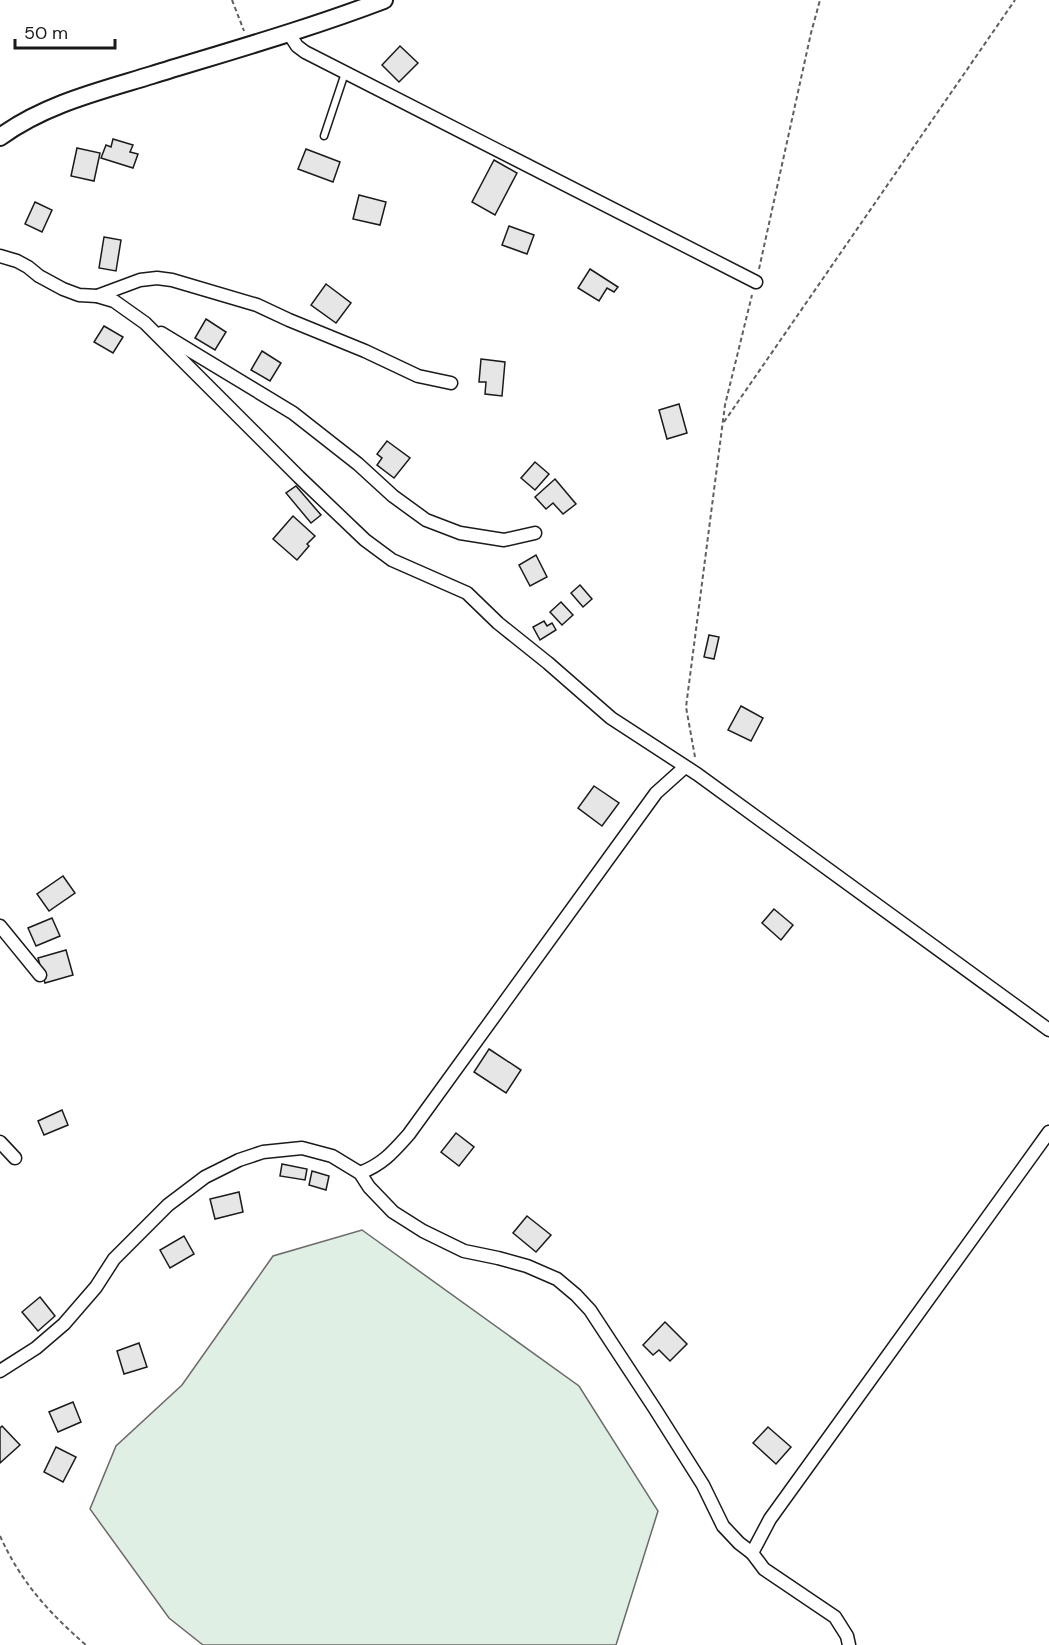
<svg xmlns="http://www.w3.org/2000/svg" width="1049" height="1645" font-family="'DM Sans',sans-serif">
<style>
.green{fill:#e0efe3;stroke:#6a6a6a;stroke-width:1.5}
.building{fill:#e6e6e6;stroke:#1a1a1a;stroke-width:1.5}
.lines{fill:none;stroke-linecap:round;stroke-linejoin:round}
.lane-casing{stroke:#1a1a1a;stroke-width:9}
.street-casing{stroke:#1a1a1a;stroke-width:15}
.secondary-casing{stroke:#1a1a1a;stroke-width:20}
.path{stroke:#5f5f5f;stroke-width:2;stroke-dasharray:4.5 3;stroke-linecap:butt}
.lane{stroke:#fff;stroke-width:6}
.street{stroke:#fff;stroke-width:12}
.secondary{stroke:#fff;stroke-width:16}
</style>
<rect width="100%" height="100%" fill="#fff"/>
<path class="green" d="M362,1230L579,1386L658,1511L616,1645H203L169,1618L90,1509L116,1446L182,1385L273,1256Z"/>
<g class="building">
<path d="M400,46L418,63L399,82L382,65Z"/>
<path d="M113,139L133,145L130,152L138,154L133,168L101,158L106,145L111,147Z"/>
<path d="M77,148L100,153L94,181L71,176Z"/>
<path d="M306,149L340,162L333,182L298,169Z"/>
<path d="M494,160L517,173L495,215L472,202Z"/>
<path d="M359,195L386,202L380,225L353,219Z"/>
<path d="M35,202L52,210L42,232L25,224Z"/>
<path d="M509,226L534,235L527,254L502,245Z"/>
<path d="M104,237L121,240L116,271L99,268Z"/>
<path d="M590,269L618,287L614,292L607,288L599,301L578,288Z"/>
<path d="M326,284L351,303L336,323L311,305Z"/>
<path d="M206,319L226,332L215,350L195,338Z"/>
<path d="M104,326L123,337L113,353L94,342Z"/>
<path d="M262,351L281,363L270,381L251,370Z"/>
<path d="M481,359L505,362L502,396L485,394L486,382H479Z"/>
<path d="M679,404L687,433L667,439L659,410Z"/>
<path d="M387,441L410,458L394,478L377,465L382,458L377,454Z"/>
<path d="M535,462L549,474L535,490L521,478Z"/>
<path d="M555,479L576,504L563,514L553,503L546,509L535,497Z"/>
<path d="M296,486L321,515L311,523L286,493Z"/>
<path d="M293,516L315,536L307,544L309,546L297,560L273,539Z"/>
<path d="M536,555L547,577L530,586L519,565Z"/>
<path d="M580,585L592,599L583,607L571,593Z"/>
<path d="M561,602L573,615L562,625L550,612Z"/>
<path d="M544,621L547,626L552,623L556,630L540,640L533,627Z"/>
<path d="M709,635L719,637L714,659L704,657Z"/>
<path d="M741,706L763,718L751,741L728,730Z"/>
<path d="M594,786L619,803L602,826L578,808Z"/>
<path d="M63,876L75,893L49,911L37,894Z"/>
<path d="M774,909L793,925L781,940L762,923Z"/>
<path d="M52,918L60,936L36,946L28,928Z"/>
<path d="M66,950L73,975L45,983L38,958Z"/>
<path d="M489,1049L521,1070L506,1093L474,1072Z"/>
<path d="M62,1110L68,1125L44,1135L38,1121Z"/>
<path d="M456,1133L474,1147L459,1166L441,1152Z"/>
<path d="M282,1164L307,1169L305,1180L280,1176Z"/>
<path d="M312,1171L329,1176L326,1190L309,1185Z"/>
<path d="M239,1192L243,1212L215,1219L210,1199Z"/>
<path d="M527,1216L551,1235L536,1252L513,1233Z"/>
<path d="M184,1236L194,1254L170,1268L160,1250Z"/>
<path d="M40,1297L55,1316L38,1331L22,1312Z"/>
<path d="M665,1322L687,1344L670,1361L659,1350L653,1355L643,1345Z"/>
<path d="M139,1343L147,1367L124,1374L117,1351Z"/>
<path d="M73,1402L81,1422L58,1432L49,1412Z"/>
<path d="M2,1426L20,1445L0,1463V1428Z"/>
<path d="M768,1427L791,1447L776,1464L753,1443Z"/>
<path d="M56,1447L76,1457L63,1482L44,1472Z"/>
</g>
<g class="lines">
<defs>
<path id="lane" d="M324,136L345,73"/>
<g id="street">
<path d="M288,32L297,46L305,52L756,282"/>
<path d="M0,256L17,261L28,267L39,276L63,289L79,295L97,296L114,301L145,323L299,477L365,540L392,560L467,593L498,623L548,663L611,718L697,774L1049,1030"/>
<path d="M97,296L140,280L157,278L172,280L257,305L289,320L365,351L418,376L451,383"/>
<path d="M161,333L293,413L358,464L393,496L426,520L460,533L504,540L535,533"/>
<path d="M0,926L40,975"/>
<path d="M0,1142L15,1158"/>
<path d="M360,1173C383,1164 393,1152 409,1134L656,793L685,767"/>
<path d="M0,1371L36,1348L64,1324L96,1287L114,1259L168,1205L205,1177L239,1160L263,1152L302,1148L332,1156L360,1173L369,1187L393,1212L423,1231L464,1251L498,1258L527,1266L557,1279L576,1295L590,1310L655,1409L703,1485L723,1526L739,1543L752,1553"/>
<path d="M849,1645L847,1636L835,1617L764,1569L752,1553L770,1519L1049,1132"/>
</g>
<path id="secondary" d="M0,137C45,104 100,91 152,75C230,51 308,29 384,0"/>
</defs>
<use href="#lane" class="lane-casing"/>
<use href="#street" class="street-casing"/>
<use href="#secondary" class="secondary-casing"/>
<g class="path">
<path d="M232,0L244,31"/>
<path d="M759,269L811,33L820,0"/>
<path d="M724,422L1015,0"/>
<path d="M695,757L686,707L725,405L752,295"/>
<path d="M0,1536C21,1582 48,1612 86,1645"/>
</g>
<use href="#lane" class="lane"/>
<use href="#street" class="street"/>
<use href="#secondary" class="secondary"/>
</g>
<path d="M15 39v9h100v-9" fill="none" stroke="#1a1a1a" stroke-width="3"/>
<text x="24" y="39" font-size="18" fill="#1a1a1a" stroke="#ffffff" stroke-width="4.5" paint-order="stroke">50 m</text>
</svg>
